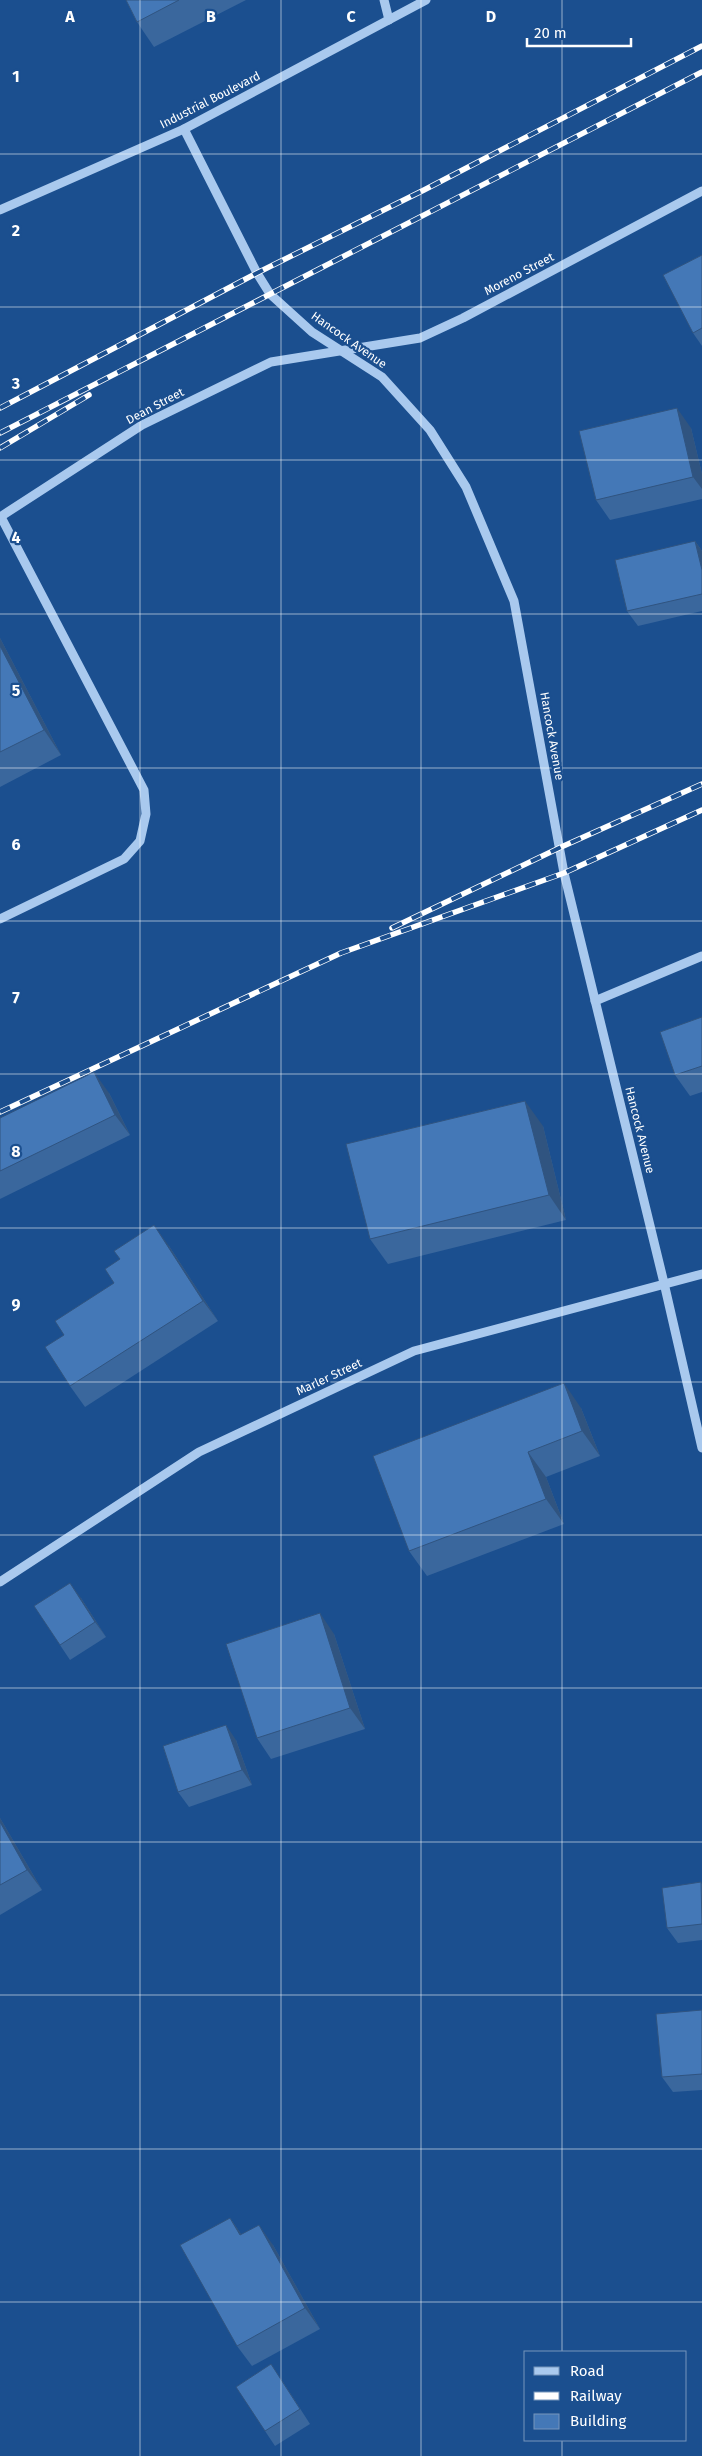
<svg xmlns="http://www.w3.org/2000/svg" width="702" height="2456" font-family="'Fira Sans',sans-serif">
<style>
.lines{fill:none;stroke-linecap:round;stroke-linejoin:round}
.minor{stroke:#a9c9ee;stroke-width:9}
.rail-casing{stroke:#fff;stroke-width:5.5}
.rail{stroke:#1b4f8f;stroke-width:4;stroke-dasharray:11;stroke-linecap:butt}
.wall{fill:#3a679d}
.shaded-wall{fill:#305480}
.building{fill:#4478b7;stroke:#305480}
.grid{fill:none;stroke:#fff;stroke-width:1;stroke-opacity:0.55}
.labels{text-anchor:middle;stroke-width:4.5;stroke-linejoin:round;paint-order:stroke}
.street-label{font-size:12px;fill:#fff;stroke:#1b4f8f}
.grid-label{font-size:16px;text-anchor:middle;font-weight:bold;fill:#fff;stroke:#1b4f8f;stroke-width:4.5;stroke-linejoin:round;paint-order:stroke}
</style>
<rect width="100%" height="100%" fill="#1b4f8f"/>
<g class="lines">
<g class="minor">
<path d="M384,0L389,20"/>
<path d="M184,129L257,273L270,294L312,332L382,377L430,430L466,487L514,601L564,873L664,1283L702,1448"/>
<path d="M0,210L184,129L426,0"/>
<path d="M0,517L142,425L271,362L420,338L463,318L702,191"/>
<path d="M0,919L124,859L140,841L146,814L144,790L1,517"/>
<path d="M595,1001L702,956"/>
<path d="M0,1582L199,1452L414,1351L702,1274"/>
</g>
<defs>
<g id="rail">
<path d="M0,408L257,273L424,190L702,46"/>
<path d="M0,433L702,72"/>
<path d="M0,448L89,395"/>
<path d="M392,928L559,848L702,784"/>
<path d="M0,1112L341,953L564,873L702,810"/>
</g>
</defs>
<use href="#rail" class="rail-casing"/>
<use href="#rail" class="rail"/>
</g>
<g class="wall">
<path d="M126,0H246L154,47L137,22Z"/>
<path d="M702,255V346L693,333Z"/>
<path d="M691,428L702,474V499L610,520L596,500Z"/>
<path d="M695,541L702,551V611L638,626L627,611Z"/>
<path d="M0,638L61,755L0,787Z"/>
<path d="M702,1017V1092L690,1096L675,1075Z"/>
<path d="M109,1093L130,1135L0,1199V1118Z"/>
<path d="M543,1126L566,1220L388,1264L370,1239Z"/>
<path d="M169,1246L218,1321L85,1407L70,1386L64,1335L114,1283Z"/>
<path d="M581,1408L600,1456L546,1477L564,1524L427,1576L409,1551Z"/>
<path d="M81,1598L106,1637L70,1660L60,1645Z"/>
<path d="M334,1634L365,1729L271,1759L257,1738Z"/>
<path d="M236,1740L252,1785L189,1807L178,1792Z"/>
<path d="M0,1818L42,1890L0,1915Z"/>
<path d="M702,1883V1940L678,1943L667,1928Z"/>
<path d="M702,2010V2090L673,2092L662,2077Z"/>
<path d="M230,2218L241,2234L273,2245L320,2329L252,2366L237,2346Z"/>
<path d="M281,2379L310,2424L275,2446L265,2431Z"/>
</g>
<g class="shaded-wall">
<path d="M677,408L691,428L702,474V489L693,477Z"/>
<path d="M695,541L702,551V570Z"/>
<path d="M0,638L61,755L44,730L0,646Z"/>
<path d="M94,1072L109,1093L130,1135L115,1115Z"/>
<path d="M525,1101L543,1126L566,1220L549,1195Z"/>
<path d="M154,1225L169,1246L218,1321L203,1301Z"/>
<path d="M564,1383L581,1408L600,1456L582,1431Z"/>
<path d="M528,1452L546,1477L564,1524L546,1499Z"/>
<path d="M70,1583L81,1598L106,1637L95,1622Z"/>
<path d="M320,1613L334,1634L365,1729L350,1708Z"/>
<path d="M226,1725L236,1740L252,1785L242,1770Z"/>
<path d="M0,1818L42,1890L27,1870L0,1822Z"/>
<path d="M230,2218L244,2238L240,2235Z"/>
<path d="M259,2225L273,2245L320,2329L305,2308Z"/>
</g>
<g class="building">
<path d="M126,0H179L137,22Z"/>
<path d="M702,255V328L693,333L663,275Z"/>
<path d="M677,408L693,477L596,500L579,431Z"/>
<path d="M695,541L702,570V594L627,611L615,560Z"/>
<path d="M0,646L44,730L0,752Z"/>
<path d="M702,1017V1066L675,1075L660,1032Z"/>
<path d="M94,1072L115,1115L0,1171V1118Z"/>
<path d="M525,1101L549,1195L370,1239L346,1144Z"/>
<path d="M154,1225L203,1301L70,1386L45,1347L64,1335L55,1321L114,1283L105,1269L120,1259L114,1251Z"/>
<path d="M564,1383L582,1431L528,1452L546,1499L409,1551L373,1456Z"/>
<path d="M70,1583L95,1622L60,1645L34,1606Z"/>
<path d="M320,1613L350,1708L257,1738L226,1644Z"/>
<path d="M226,1725L242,1770L178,1792L163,1746Z"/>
<path d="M0,1822L27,1870L0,1885Z"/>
<path d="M701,1882L702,1924L667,1928L662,1888Z"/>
<path d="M702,2010V2074L662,2077L656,2014Z"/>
<path d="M230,2218L240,2235L259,2225L305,2308L237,2346L180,2245Z"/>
<path d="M271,2364L300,2409L265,2431L236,2387Z"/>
</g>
<path class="grid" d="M140,0V2456M281,0V2456M421,0V2456M562,0V2352M0,154H702M0,307H702M0,460H702M0,614H702M0,768H702M0,921H702M0,1074H702M0,1228H702M0,1382H702M0,1535H702M0,1688H702M0,1842H702M0,1995H702M0,2149H702M0,2302H702M562,2440V2456"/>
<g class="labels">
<g class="street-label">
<text transform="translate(210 100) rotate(-27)" y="4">Industrial Boulevard</text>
<text transform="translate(519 274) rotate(-28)" y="4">Moreno Street</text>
<text transform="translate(349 340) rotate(35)" y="4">Hancock Avenue</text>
<text transform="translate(155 406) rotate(-28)" y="4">Dean Street</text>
<text transform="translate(552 736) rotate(80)" y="4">Hancock Avenue</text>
<text transform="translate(640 1130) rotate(76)" y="4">Hancock Avenue</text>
<text transform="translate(329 1377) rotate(-25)" y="4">Marler Street</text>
</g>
</g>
<g class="grid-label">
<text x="70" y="22">A</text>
<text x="211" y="22">B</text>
<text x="351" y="22">C</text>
<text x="491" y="22">D</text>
<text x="16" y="82">1</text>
<text x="16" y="236">2</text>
<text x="16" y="389">3</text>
<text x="16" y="543">4</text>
<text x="16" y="696">5</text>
<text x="16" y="850">6</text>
<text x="16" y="1003">7</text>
<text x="16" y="1157">8</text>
<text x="16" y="1310">9</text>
</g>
<rect x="524" y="2351" width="162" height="90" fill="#1b4f8f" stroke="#7695bc"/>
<rect x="534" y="2367" width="25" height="8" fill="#a9c9ee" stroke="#7695bc"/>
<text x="570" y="2376" font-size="15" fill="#ffffff">Road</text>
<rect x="534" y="2392" width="25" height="8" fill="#ffffff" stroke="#7695bc"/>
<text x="570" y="2401" font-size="15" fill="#ffffff">Railway</text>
<rect x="534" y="2414" width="25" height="15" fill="#4478b7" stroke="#7695bc"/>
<text x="570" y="2426" font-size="15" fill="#ffffff">Building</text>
<path d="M527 38v8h104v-8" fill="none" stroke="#ffffff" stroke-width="2.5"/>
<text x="534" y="38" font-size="15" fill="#ffffff" stroke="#1b4f8f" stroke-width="4" paint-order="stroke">20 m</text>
</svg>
